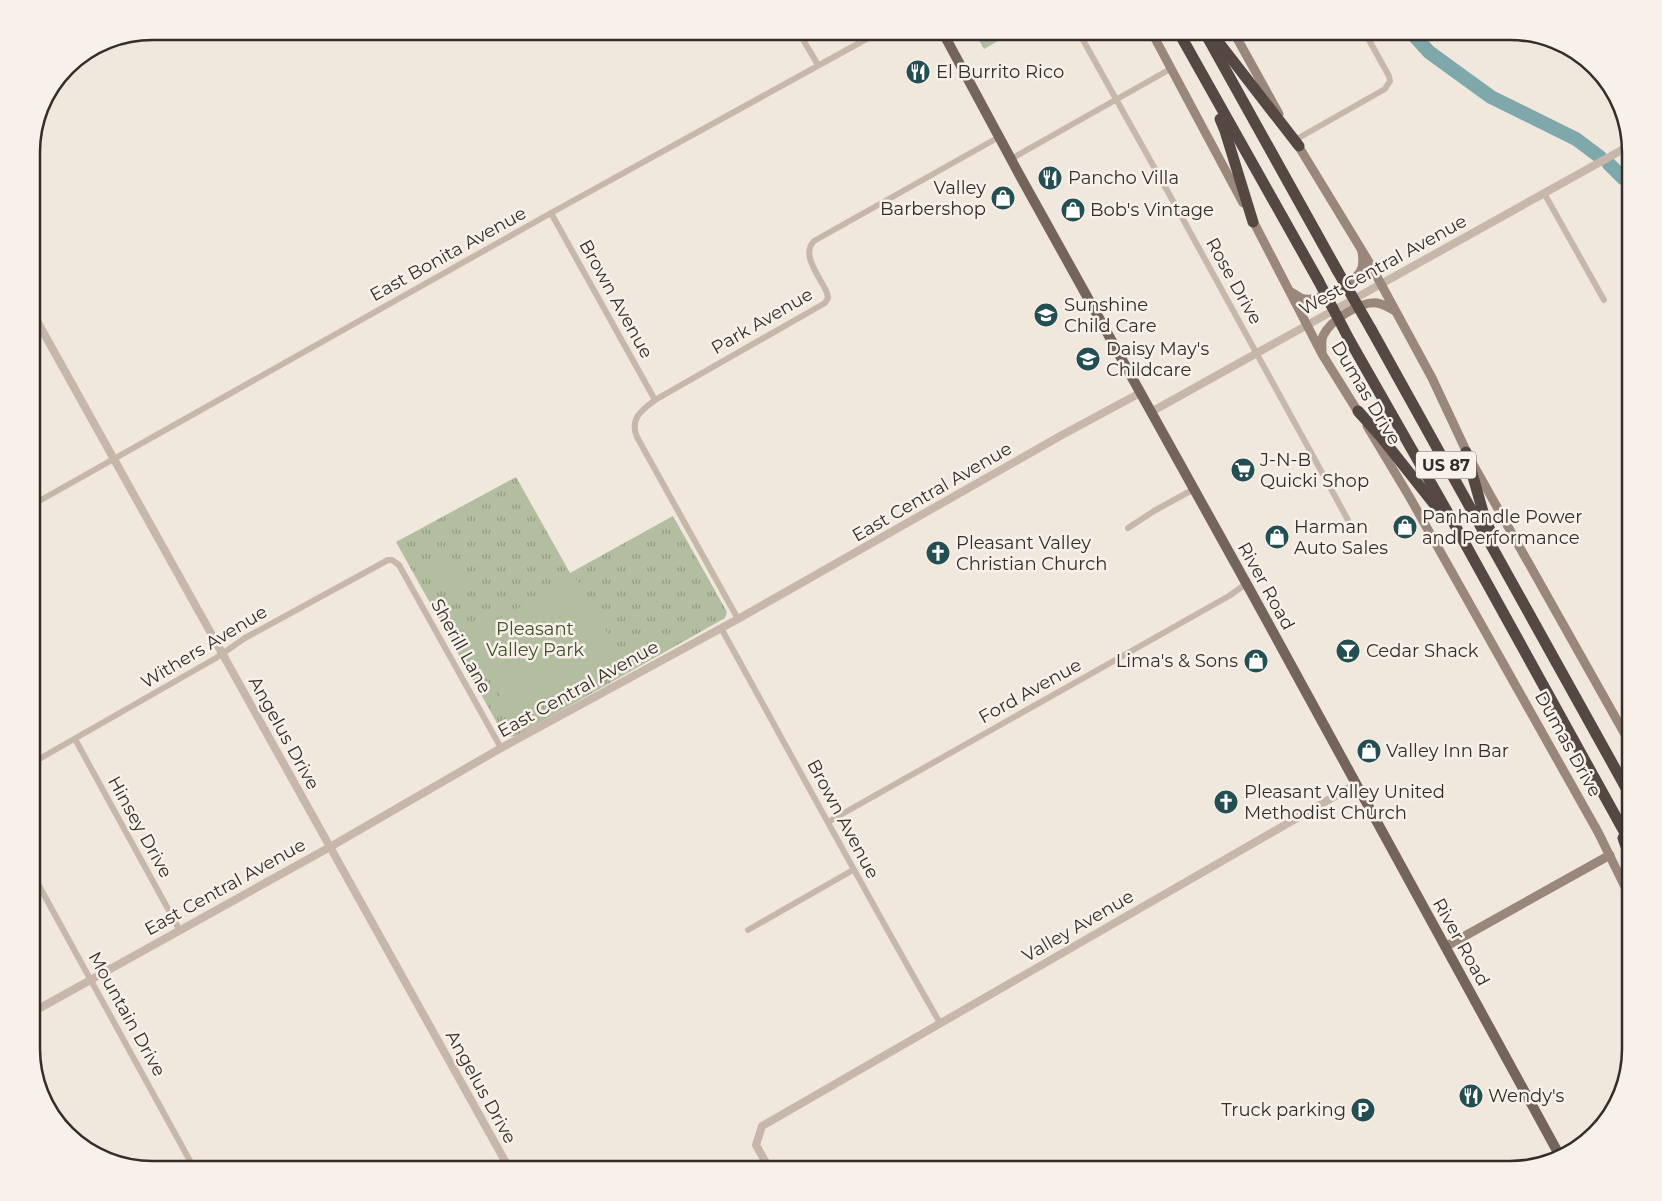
<svg xmlns="http://www.w3.org/2000/svg" width="1662" height="1201" font-family="Montserrat,sans-serif">
<style>
.grass{fill:url(#grass-tufts)}
.garden{fill:#b3bd9f}
.lines{fill:none;stroke-linecap:round;stroke-linejoin:round}
.river{stroke:#7fa8aa;stroke-width:14}
.minor{stroke:#c7b7aa;stroke-width:6}
.tertiary{stroke:#c7b7aa;stroke-width:8}
.secondary{stroke:#9a877c;stroke-width:9}
.primary{stroke:#75645c;stroke-width:10}
.motorway{stroke:#554741;stroke-width:11}
.motorway-bridge{stroke:#554741;stroke-width:11}
.labels{text-anchor:middle;stroke-width:5;stroke-linejoin:round;paint-order:stroke}
.shield{fill:#f8f1e9;stroke:#706863;stroke-width:1}
.shield-label{font-size:16px;font-weight:bold;fill:#352d29}
.poi-label{font-size:18px;fill:#352d29;stroke:#f8f1e9;text-anchor:start}
.street-label{font-size:18px;fill:#352d29;stroke:#f8f1e9}
.park-label{font-size:18px;fill:#44512f;stroke:#f8f1e9}
.rim{fill:none;stroke:#352d29;stroke-width:2.5}
</style>
<defs>
<pattern id="grass-tufts" width="24" height="20" patternUnits="userSpaceOnUse" patternTransform="scale(1.25)"><rect width="24" height="20" fill="#b3bd9f"/><path d="M3 7l-1-3M5 7V3M7 7l1-3M15 17l-1-3M17 17v-4M19 17l1-3" fill="none" stroke="#929a82"/></pattern>
</defs>
<rect width="100%" height="100%" fill="#f0e7dd"/>
<path class="grass" d="M516,477L570,573L673,516L727,612L725,618L516,736C510,737 506,737 502,732L396,542Z"/>
<g class="garden">
<path d="M974,31H1015L984,49Z"/>
<path d="M451,555L470,591L452,600L433,565Z"/>
<path d="M572,579L578,580L620,656L618,663L518,718L512,717L468,640L470,634Z"/>
</g>
<g class="lines">
<g class="river">
<path d="M1410,31L1429,52L1491,97L1576,139L1600,157"/>
<path d="M1609,164L1623,178L1631,180"/>
</g>
<g class="minor">
<path d="M798,31L818,65"/>
<path d="M1078,31L1173,201L1348,520"/>
<path d="M1236,37L1246,31"/>
<path d="M1295,140L1385,89L1390,81L1389,76L1364,31"/>
<path d="M1011,159L1172,68"/>
<path d="M1544,193L1604,300"/>
<path d="M551,213L655,400"/>
<path d="M32,505L551,213L881,31"/>
<path d="M1128,528L1154,511L1194,489"/>
<path d="M738,619L637,437C629,419 642,410 655,400L825,303L828,298L827,293C821,278 800,255 814,241L999,137"/>
<path d="M721,628C794,760 865,892 940,1023"/>
<path d="M75,739L179,929"/>
<path d="M32,763L216,658L245,638L388,560H392L399,565L501,748"/>
<path d="M828,822L1229,596L1246,584"/>
<path d="M32,873L195,1170"/>
<path d="M748,930L853,870"/>
</g>
<g class="tertiary">
<path d="M32,312L510,1170"/>
<path d="M1151,412L1629,146"/>
<path d="M31,1013L330,847L501,748L738,619L1062,435L1140,393"/>
<path d="M770,1170L756,1145L762,1126L1356,784"/>
</g>
<g class="secondary">
<path d="M1151,31L1243,203"/>
<path d="M1233,31L1279,114"/>
<path d="M1296,142L1369,262L1432,378L1470,459L1631,745"/>
<path d="M1251,217L1322,354L1360,415"/>
<path d="M1291,292C1295,294 1300,299 1305,299C1319,301 1352,284 1360,272C1364,266 1363,258 1362,252"/>
<path d="M1322,352C1322,347 1321,340 1323,336C1330,320 1361,301 1377,303C1383,304 1390,308 1395,311"/>
<path d="M1367,426L1409,496L1598,832L1631,899"/>
<path d="M1445,947L1610,855"/>
</g>
<path class="primary" d="M942,31L1019,174L1250,590L1561,1158"/>
<g class="motorway">
<path d="M1178,31L1318,280"/>
<path d="M1204,31L1337,270"/>
<path d="M1213,35L1299,146"/>
<path d="M1220,119L1225,131L1253,222"/>
<path d="M1371,329L1631,797"/>
<path d="M1350,341L1452,520L1631,844"/>
<path d="M1358,411L1381,437L1442,514"/>
<path d="M1466,452L1485,519L1490,530"/>
<path d="M1623,838L1631,861"/>
</g>
<g class="motorway-bridge">
<path d="M1337,270L1371,329"/>
<path d="M1318,280L1350,341"/>
</g>
</g>
<defs>
<symbol id="restaurant-disc" viewBox="-11 -11 22 22"><circle r="9.5" fill="#234f52" stroke="#f8f1e9"/><path d="M-5-6h1v4h1v-4h1v4h1v-4h1v5L-1.5 .5V6h-2V.5L-5-1ZM5-6V6H3V1.5H1.5Q1.5-4 5-6Z" fill="#fff"/></symbol>
<symbol id="shop-disc" viewBox="-11 -11 22 22"><circle r="9.5" fill="#234f52" stroke="#f8f1e9"/><path d="M-5-2.5h2.3a2.7 3.5 0 0 1 5.4 0H5L5.5 6h-11ZM-1.5-2.5h3a1.5 2.3 0 0 0-3 0Z" fill="#fff"/></symbol>
<symbol id="school-disc" viewBox="-11 -11 22 22"><circle r="9.5" fill="#234f52" stroke="#f8f1e9"/><path d="M0-5L7-2L0 1L-7-2ZM-4 1L0 2.5L4 1V4Q0 6-4 4Z" fill="#fff"/></symbol>
<symbol id="supermarket-disc" viewBox="-11 -11 22 22"><circle r="9.5" fill="#234f52" stroke="#f8f1e9"/><path d="M-6-5.5h2.5l.6 2H6L4.5 2H-2.5L-4.4-4H-6ZM-1.5 3.2a1.3 1.3 0 1 0 .1 0ZM3 3.2a1.3 1.3 0 1 0 .1 0Z" fill="#fff"/></symbol>
<symbol id="church-disc" viewBox="-11 -11 22 22"><circle r="9.5" fill="#234f52" stroke="#f8f1e9"/><path d="M-1.2-6h2.4v3.5h3.3v2.4h-3.3V6h-2.4V-.1h-3.3v-2.4h3.3Z" fill="#fff"/></symbol>
<symbol id="bar-disc" viewBox="-11 -11 22 22"><circle r="9.5" fill="#234f52" stroke="#f8f1e9"/><path d="M-6-5H6L.8 .8V4.5H3.5V6h-7V4.5H-.8V.8Z" fill="#fff"/></symbol>
<symbol id="parking-disc" viewBox="-11 -11 22 22"><circle r="9.5" fill="#234f52" stroke="#f8f1e9"/><path d="M-3.5-5.5H1a3.5 3.5 0 0 1 0 7H-1V5.5H-3.5ZM-1-3.4V-.6H.8a1.4 1.4 0 0 0 0-2.8Z" fill="#fff"/></symbol>
</defs>
<g fill-rule="evenodd">
<use href="#restaurant-disc" x="904" y="58" width="28" height="28"/>
<use href="#restaurant-disc" x="1036" y="164" width="28" height="28"/>
<use href="#shop-disc" x="989" y="184" width="28" height="28"/>
<use href="#shop-disc" x="1059" y="196" width="28" height="28"/>
<use href="#school-disc" x="1032" y="301" width="28" height="28"/>
<use href="#school-disc" x="1074" y="345" width="28" height="28"/>
<use href="#supermarket-disc" x="1229" y="456" width="28" height="28"/>
<use href="#shop-disc" x="1391" y="513" width="28" height="28"/>
<use href="#shop-disc" x="1263" y="523" width="28" height="28"/>
<use href="#church-disc" x="924" y="539" width="28" height="28"/>
<use href="#bar-disc" x="1334" y="637" width="28" height="28"/>
<use href="#shop-disc" x="1242" y="647" width="28" height="28"/>
<use href="#shop-disc" x="1355" y="737" width="28" height="28"/>
<use href="#church-disc" x="1212" y="788" width="28" height="28"/>
<use href="#restaurant-disc" x="1457" y="1082" width="28" height="28"/>
<use href="#parking-disc" x="1349" y="1096" width="28" height="28"/>
</g>
<g class="labels">
<rect class="shield" x="1416" y="451.5" width="60" height="27" rx="4"/>
<g class="shield-label">
<text x="1446" y="471">US 87</text>
</g>
<g class="poi-label">
<text x="936" y="78">El Burrito Rico</text>
<text x="1068" y="184">Pancho Villa</text>
<text x="986" y="194" text-anchor="end">Valley<tspan x="986" dy="21">Barbershop</tspan></text>
<text x="1090" y="216">Bob's Vintage</text>
<text x="1064" y="311">Sunshine<tspan x="1064" dy="21">Child Care</tspan></text>
<text x="1106" y="355">Daisy May's<tspan x="1106" dy="21">Childcare</tspan></text>
<text x="1260" y="466">J-N-B<tspan x="1260" dy="21">Quicki Shop</tspan></text>
<text x="1422" y="523">Panhandle Power<tspan x="1422" dy="21">and Performance</tspan></text>
<text x="1294" y="533">Harman<tspan x="1294" dy="21">Auto Sales</tspan></text>
<text x="956" y="549">Pleasant Valley<tspan x="956" dy="21">Christian Church</tspan></text>
<text x="1366" y="657">Cedar Shack</text>
<text x="1238" y="667" text-anchor="end">Lima's &amp; Sons</text>
<text x="1386" y="757">Valley Inn Bar</text>
<text x="1244" y="798">Pleasant Valley United<tspan x="1244" dy="21">Methodist Church</tspan></text>
<text x="1488" y="1102">Wendy's</text>
<text x="1346" y="1116" text-anchor="end">Truck parking</text>
</g>
<g class="street-label">
<text transform="translate(448 254) rotate(-29)" y="6">East Bonita Avenue</text>
<text transform="translate(1383 265) rotate(-29)" y="6">West Central Avenue</text>
<text transform="translate(1234 281) rotate(61)" y="6">Rose Drive</text>
<text transform="translate(616 299) rotate(61)" y="6">Brown Avenue</text>
<text transform="translate(762 321) rotate(-30)" y="6">Park Avenue</text>
<text transform="translate(1366 393) rotate(59)" y="6">Dumas Drive</text>
<text transform="translate(932 492) rotate(-30)" y="6">East Central Avenue</text>
<text transform="translate(1266 586) rotate(61)" y="6">River Road</text>
<text transform="translate(461 646) rotate(61)" y="6">Sherill Lane</text>
<text transform="translate(204 647) rotate(-31)" y="6">Withers Avenue</text>
<text transform="translate(578 689) rotate(-29)" y="6">East Central Avenue</text>
<text transform="translate(1030 691) rotate(-29)" y="6">Ford Avenue</text>
<text transform="translate(284 733) rotate(61)" y="6">Angelus Drive</text>
<text transform="translate(1568 744) rotate(61)" y="6">Dumas Drive</text>
<text transform="translate(843 819) rotate(62)" y="6">Brown Avenue</text>
<text transform="translate(140 827) rotate(61)" y="6">Hinsey Drive</text>
<text transform="translate(225 887) rotate(-29)" y="6">East Central Avenue</text>
<text transform="translate(1078 926) rotate(-30)" y="6">Valley Avenue</text>
<text transform="translate(1461 942) rotate(61)" y="6">River Road</text>
<text transform="translate(127 1014) rotate(61)" y="6">Mountain Drive</text>
<text transform="translate(481 1087) rotate(61)" y="6">Angelus Drive</text>
</g>
<g class="park-label">
<text x="535" y="635">Pleasant<tspan x="535" dy="21">Valley Park</tspan></text>
</g>
</g>
<path d="M0 0H1662V1201H0ZM152 40H1510A112 112 0 0 1 1622 152V1049A112 112 0 0 1 1510 1161H152A112 112 0 0 1 40 1049V152A112 112 0 0 1 152 40Z" fill="#f8f1e9" fill-rule="evenodd"/>
<path class="rim" d="M152 40H1510A112 112 0 0 1 1622 152V1049A112 112 0 0 1 1510 1161H152A112 112 0 0 1 40 1049V152A112 112 0 0 1 152 40Z"/>
</svg>
